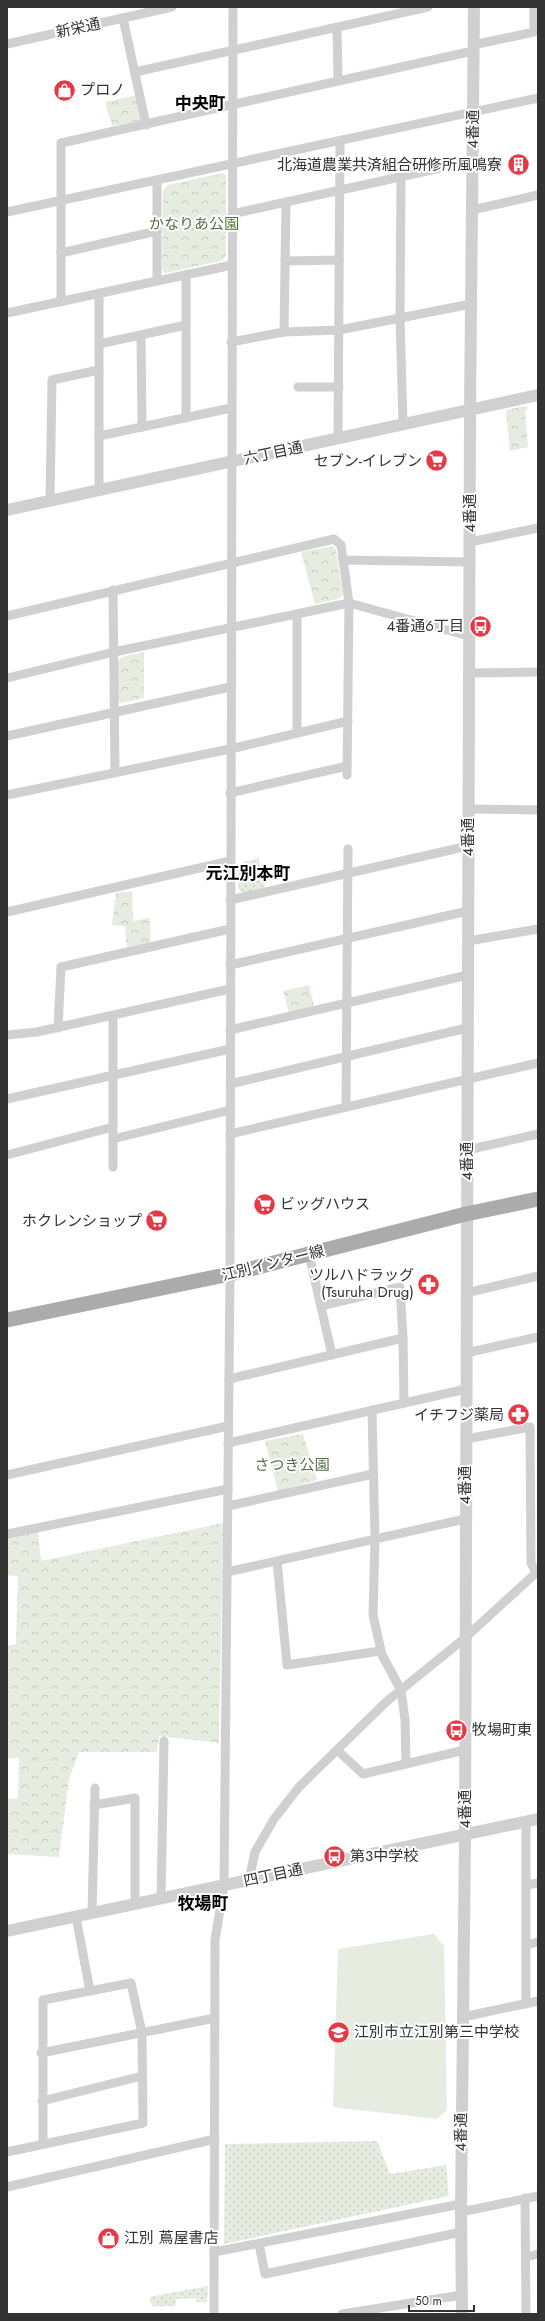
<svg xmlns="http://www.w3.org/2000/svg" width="545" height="2321" font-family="Jost,'Noto Sans JP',sans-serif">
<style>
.grass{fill:url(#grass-dots)}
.forest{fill:url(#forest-crowns)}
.pitch{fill:#e6ecdf}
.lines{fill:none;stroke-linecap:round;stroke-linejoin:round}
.minor{stroke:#d0d0d0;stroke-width:9}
.tertiary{stroke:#d0d0d0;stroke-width:12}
.primary{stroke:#ababab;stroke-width:15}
.labels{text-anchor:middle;stroke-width:4;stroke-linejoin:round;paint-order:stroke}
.street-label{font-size:15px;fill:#333;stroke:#fff}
.poi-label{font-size:15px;fill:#333;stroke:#fff;text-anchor:start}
.park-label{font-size:15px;fill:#56703f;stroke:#fff}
.quarter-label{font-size:17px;font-weight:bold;fill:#000;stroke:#fff}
</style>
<defs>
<pattern id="grass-dots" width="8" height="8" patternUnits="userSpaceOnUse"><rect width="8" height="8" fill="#e6ecdf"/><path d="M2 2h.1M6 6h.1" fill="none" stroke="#c6cbc0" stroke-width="1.8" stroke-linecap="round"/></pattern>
<pattern id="forest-crowns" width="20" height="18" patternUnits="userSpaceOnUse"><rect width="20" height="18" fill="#e6ecdf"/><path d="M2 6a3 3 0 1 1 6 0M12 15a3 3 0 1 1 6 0" fill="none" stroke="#c6cbc0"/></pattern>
</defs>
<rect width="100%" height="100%" fill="#fff"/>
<g class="grass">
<path d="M259,858L265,888L243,893L238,888V864Z"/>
<path d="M377,2141L390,2174L446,2165L449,2196L224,2244L225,2144Z"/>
<path d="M208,2286L207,2302H196V2298L176,2299L175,2306H152L149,2297Z"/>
</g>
<g class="forest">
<path d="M136,95L140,121L112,126L105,102Z"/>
<path d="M223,173L226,176V256L221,261L165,273L162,269L163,191L168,185Z"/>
<path d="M525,406L528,407L525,412L528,447L510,451L506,410Z"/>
<path d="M332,546L336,550L343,595L338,599L315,604L301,552Z"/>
<path d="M144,652V698L121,703L118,700V661L122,657Z"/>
<path d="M132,891L133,921L150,918L151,942L127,948L125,926L112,925L116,893Z"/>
<path d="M309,985L314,1006L289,1013L283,991Z"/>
<path d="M303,1434L317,1480L278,1491L265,1441Z"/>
<path d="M223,1523L219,1743L159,1736L157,1752H79L69,1779L59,1857L7,1854V1799L18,1798L19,1758H7V1646L16,1644L18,1576L7,1575V1538L38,1532L41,1561Z"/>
</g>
<path class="pitch" d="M434,1934L444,1946L447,2110L437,2119L333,2107L338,1949Z"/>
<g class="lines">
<g class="minor">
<path d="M123,18L146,125"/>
<path d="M337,28L338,81"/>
<path d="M7,44L172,7"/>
<path d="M473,45L534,32V7"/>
<path d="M135,72L428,7"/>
<path d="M401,177L400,318L403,424"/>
<path d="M157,181V281"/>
<path d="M472,210L538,195"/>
<path d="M7,212L538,98"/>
<path d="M232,214L472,161"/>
<path d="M61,253L157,231"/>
<path d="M285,261L339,260"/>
<path d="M186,275V418"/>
<path d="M99,293V490"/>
<path d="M61,302V143L473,51"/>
<path d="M7,313L232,265"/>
<path d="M284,332L286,202"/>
<path d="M141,335L142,427"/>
<path d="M231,342L284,332L339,330L471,304"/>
<path d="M99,344L186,325"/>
<path d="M298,387H339"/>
<path d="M99,436L231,408"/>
<path d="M338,438L340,141"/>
<path d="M50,501L52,380L99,370"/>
<path d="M470,542L538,528"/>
<path d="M343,560L469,562"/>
<path d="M113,590L115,772"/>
<path d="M7,616L334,539L341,545L349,603L347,775"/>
<path d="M469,673L538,672"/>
<path d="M7,678L114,652L349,603L469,636"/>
<path d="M297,733V614"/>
<path d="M7,736L230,687"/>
<path d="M230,793L347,766"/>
<path d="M7,795L230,749L348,721"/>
<path d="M468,809L538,810"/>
<path d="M230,900L468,846"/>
<path d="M7,912L230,861"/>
<path d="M468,941L538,929"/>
<path d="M230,965L468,911"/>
<path d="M58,1028L61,967L230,929"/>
<path d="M230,1030L468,975"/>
<path d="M7,1035L37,1032L230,989"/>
<path d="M230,1084L467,1028"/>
<path d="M7,1099L230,1049"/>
<path d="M346,1107L348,849"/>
<path d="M230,1134L538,1063"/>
<path d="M113,1139L230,1110"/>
<path d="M467,1150L538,1134"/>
<path d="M7,1155L113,1127"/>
<path d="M113,1167V1016"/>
<path d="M309,1254L332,1355"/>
<path d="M466,1293L538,1276"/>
<path d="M321,1306L400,1287L403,1338L404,1403"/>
<path d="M466,1353L538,1337"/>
<path d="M229,1379L403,1338"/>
<path d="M372,1410L375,1539L373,1615L382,1655L401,1690L405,1720L406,1764"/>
<path d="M466,1439L530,1427L531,1563L536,1573"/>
<path d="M228,1443L466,1389"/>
<path d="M7,1475L228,1426"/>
<path d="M228,1506L373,1474"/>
<path d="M7,1534L228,1489"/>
<path d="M277,1561L287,1665L380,1651"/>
<path d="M227,1572L465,1519"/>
<path d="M337,1750L363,1774L465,1750"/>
<path d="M94,1805L135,1798V1904"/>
<path d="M526,1821V2004"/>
<path d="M249,1880L255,1852L274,1819L299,1787L386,1702L465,1638L538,1571"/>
<path d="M526,1885L538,1883"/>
<path d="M161,1899L164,1741"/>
<path d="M92,1913L95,1788"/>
<path d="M76,1917L90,1991"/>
<path d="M526,1945L538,1942"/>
<path d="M463,2017L538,2001"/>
<path d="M41,2053L215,2018"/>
<path d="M42,2101L142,2076"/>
<path d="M7,2152L143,2123L142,2033L131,1983L43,2000V2144"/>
<path d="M7,2187L215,2139"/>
<path d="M525,2198L526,2314"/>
<path d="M461,2212L538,2196"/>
<path d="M259,2244L265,2274L461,2232"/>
<path d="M214,2252L461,2204"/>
<path d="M526,2257L538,2254"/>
<path d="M214,2314L215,1940L224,1885L230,1274L233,7"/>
<path d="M342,2314L462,2295"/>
</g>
<g class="tertiary">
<path d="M7,510L538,395"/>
<path d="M7,1931L538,1819"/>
<path d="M462,2314L461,2212L465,1835L470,410L474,7"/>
</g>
<path class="primary" d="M7,1320L230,1274L466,1214L538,1199"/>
</g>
<defs>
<symbol id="shop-disc" viewBox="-11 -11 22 22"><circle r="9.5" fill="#e63946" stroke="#fff"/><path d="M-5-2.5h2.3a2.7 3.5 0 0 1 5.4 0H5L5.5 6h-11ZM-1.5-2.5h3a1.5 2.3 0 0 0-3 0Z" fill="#fff"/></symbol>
<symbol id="building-disc" viewBox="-11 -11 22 22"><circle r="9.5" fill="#e63946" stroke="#fff"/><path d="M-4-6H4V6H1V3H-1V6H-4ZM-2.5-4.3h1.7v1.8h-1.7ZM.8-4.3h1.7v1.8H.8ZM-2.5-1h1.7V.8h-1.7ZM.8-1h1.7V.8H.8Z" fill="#fff"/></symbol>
<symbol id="supermarket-disc" viewBox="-11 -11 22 22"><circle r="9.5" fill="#e63946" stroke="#fff"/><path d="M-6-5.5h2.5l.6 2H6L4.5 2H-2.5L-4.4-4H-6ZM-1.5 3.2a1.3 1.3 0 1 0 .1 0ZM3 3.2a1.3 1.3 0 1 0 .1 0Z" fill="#fff"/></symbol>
<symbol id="bus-disc" viewBox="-11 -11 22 22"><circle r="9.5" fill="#e63946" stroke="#fff"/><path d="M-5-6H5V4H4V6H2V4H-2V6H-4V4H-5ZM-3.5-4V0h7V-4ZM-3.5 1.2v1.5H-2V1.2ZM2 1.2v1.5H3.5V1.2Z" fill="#fff"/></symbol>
<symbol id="pharmacy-disc" viewBox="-11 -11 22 22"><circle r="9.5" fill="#e63946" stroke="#fff"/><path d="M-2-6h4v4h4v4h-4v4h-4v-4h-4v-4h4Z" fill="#fff"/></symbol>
<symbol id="school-disc" viewBox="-11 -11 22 22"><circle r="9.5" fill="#e63946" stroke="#fff"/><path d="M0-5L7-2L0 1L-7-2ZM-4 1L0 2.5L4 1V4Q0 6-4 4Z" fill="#fff"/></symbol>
</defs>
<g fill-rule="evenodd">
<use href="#shop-disc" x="52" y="78" width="25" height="25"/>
<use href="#building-disc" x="506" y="152" width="25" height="25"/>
<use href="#supermarket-disc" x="424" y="448" width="25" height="25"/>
<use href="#bus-disc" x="468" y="614" width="25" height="25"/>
<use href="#supermarket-disc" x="252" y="1192" width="25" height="25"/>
<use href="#supermarket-disc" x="144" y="1208" width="25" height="25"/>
<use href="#pharmacy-disc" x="416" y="1272" width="25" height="25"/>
<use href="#pharmacy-disc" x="506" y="1402" width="25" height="25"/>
<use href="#bus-disc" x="444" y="1718" width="25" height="25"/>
<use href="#bus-disc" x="322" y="1844" width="25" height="25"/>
<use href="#school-disc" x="326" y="2020" width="25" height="25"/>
<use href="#shop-disc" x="96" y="2226" width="25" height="25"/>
</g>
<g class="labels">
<g class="street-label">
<text transform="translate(78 28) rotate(-12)" y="5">新栄通</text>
<text transform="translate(473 129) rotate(-89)" y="5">4番通</text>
<text transform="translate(273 453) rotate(-12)" y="5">六丁目通</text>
<text transform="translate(470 513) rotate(-90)" y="5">4番通</text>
<text transform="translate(468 837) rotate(-90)" y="5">4番通</text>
<text transform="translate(467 1161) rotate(-90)" y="5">4番通</text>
<text transform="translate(273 1263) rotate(-14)" y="5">江別インター線</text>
<text transform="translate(465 1485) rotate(-90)" y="5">4番通</text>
<text transform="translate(465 1809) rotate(-90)" y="5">4番通</text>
<text transform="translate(273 1875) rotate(-12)" y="5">四丁目通</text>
<text transform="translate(461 2132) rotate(-89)" y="5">4番通</text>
</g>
<g class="poi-label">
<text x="80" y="95">プロノ</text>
<text x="502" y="170" text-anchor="end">北海道農業共済組合研修所風鳴寮</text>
<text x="422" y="466" text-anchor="end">セブン-イレブン</text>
<text x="464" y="631" text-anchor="end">4番通6丁目</text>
<text x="280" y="1209">ビッグハウス</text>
<text x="142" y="1226" text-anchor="end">ホクレンショップ</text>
<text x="414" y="1280" text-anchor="end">ツルハドラッグ<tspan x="414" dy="17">(Tsuruha Drug)</tspan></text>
<text x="504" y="1420" text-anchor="end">イチフジ薬局</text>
<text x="472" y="1735">牧場町東</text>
<text x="350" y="1861">第3中学校</text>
<text x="354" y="2037">江別市立江別第三中学校</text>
<text x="124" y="2243">江別 蔦屋書店</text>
</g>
<g class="park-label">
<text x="194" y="229">かなりあ公園</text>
<text x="292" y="1470">さつき公園</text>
</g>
<g class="quarter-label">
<text x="200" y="109">中央町</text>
<text x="248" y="879">元江別本町</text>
<text x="203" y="1909">牧場町</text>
</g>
</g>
<rect width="545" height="2321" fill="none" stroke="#333333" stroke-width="16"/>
<path d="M409 2305v6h65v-6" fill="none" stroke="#333333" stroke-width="2"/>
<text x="415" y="2305" font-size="12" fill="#333333" stroke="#ffffff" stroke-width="3" paint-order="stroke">50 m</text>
</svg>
